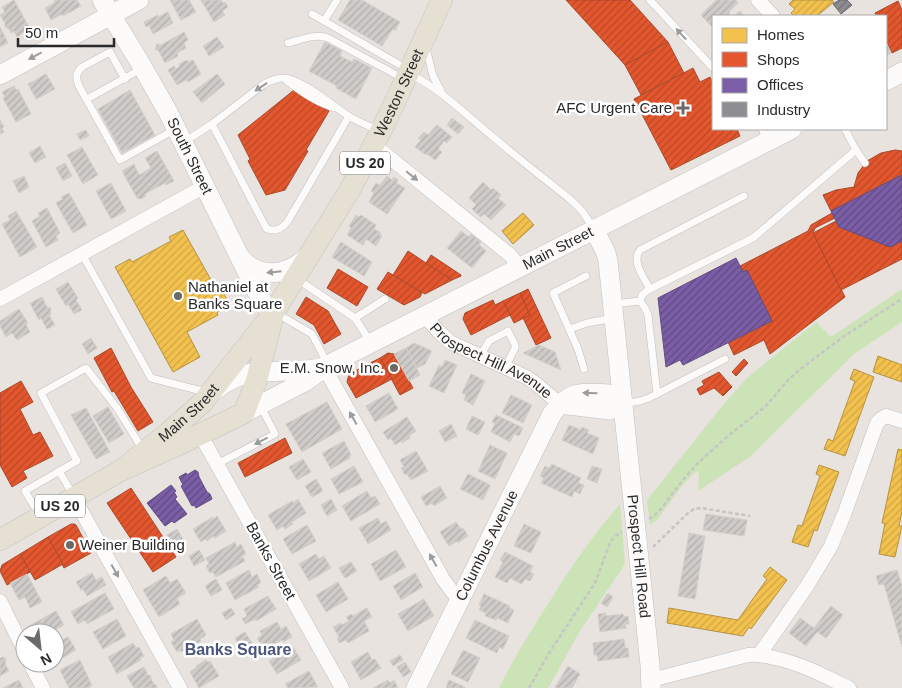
<svg xmlns="http://www.w3.org/2000/svg" width="902" height="688" font-family="Helvetica,sans-serif">
<style>
.park{fill:#cbe3b6}
.homes{fill:url(#homes-hatch);stroke:#b69343}
.shops{fill:url(#shops-hatch);stroke:#ac492c}
.offices{fill:url(#offices-hatch);stroke:#624e81}
.industry{fill:url(#industry-hatch);stroke:#6f6f72}
.building{fill:url(#building-hatch);stroke:#d3cfca}
.lines{fill:none;stroke-linecap:round;stroke-linejoin:round}
.lane-casing{stroke:#c1bfc0;stroke-width:8}
.street-casing{stroke:#c1bfc0;stroke-width:15}
.secondary-casing{stroke:#c1bfc0;stroke-width:20}
.primary-casing{stroke:#c4c2c0;stroke-width:22}
.path{stroke:#c6c5c5;stroke-width:2.5;stroke-dasharray:4 2.5;stroke-linecap:butt}
.lane{stroke:#fcfbfa;stroke-width:7}
.street{stroke:#fcfbfa;stroke-width:14}
.secondary{stroke:#fcfbfa;stroke-width:19}
.primary{stroke:#e6e0d2;stroke-width:21}
.oneway{fill:#9d9c9c}
.poi-dot{fill:#6c6a68;stroke:#fff;stroke-width:2}
.labels{text-anchor:middle;stroke-width:5;stroke-linejoin:round;paint-order:stroke}
.shield{fill:#fff;stroke:#696969;stroke-width:1}
.shield-label{font-size:14px;font-weight:bold;fill:#292929}
.street-label{font-size:15px;fill:#292929;stroke:#fff}
.poi-label{font-size:15px;fill:#292929;stroke:#fff;text-anchor:end}
.neighbourhood-label{font-size:16px;font-weight:bold;fill:#49557a;stroke:#fff}
</style>
<defs>
<pattern id="homes-hatch" width="6" height="6" patternUnits="userSpaceOnUse" patternTransform="scale(1.25)"><rect width="6" height="6" fill="#f2c14e"/><path d="M-1 1l2-2M0 6l6-6M5 7l2-2" fill="none" stroke="#d0a644"/></pattern>
<pattern id="shops-hatch" width="6" height="6" patternUnits="userSpaceOnUse" patternTransform="scale(1.25)"><rect width="6" height="6" fill="#e4572e"/><path d="M-1 1l2-2M0 6l6-6M5 7l2-2" fill="none" stroke="#b94827"/></pattern>
<pattern id="offices-hatch" width="6" height="6" patternUnits="userSpaceOnUse" patternTransform="scale(1.25)"><rect width="6" height="6" fill="#7b5ea7"/><path d="M-1 1l2-2M0 6l6-6M5 7l2-2" fill="none" stroke="#5f4a80"/></pattern>
<pattern id="industry-hatch" width="6" height="6" patternUnits="userSpaceOnUse" patternTransform="scale(1.25)"><rect width="6" height="6" fill="#8d8d92"/><path d="M-1 1l2-2M0 6l6-6M5 7l2-2" fill="none" stroke="#737377"/></pattern>
<pattern id="building-hatch" width="6" height="6" patternUnits="userSpaceOnUse" patternTransform="scale(1.25)"><rect width="6" height="6" fill="#cecbc8"/><path d="M-1 1l2-2M0 6l6-6M5 7l2-2" fill="none" stroke="#b1aeac"/></pattern>
</defs>
<rect width="100%" height="100%" fill="#e8e3de"/>
<g class="park">
<path d="M902,289V322L854,354L751,456L698,491L699,473L696,471L681,487L658,519L650,525L647,500L722,406L747,378L816,322L831,337Z"/>
<path d="M620,504L625,564L578,634L550,685L548,688H499C514,658 531,630 550,601C571,567 593,535 620,504Z"/>
</g>
<g class="homes">
<path d="M793,0H832L834,2L817,16H794L791,13L795,9L789,4Z"/>
<path d="M523,213L534,225L513,244L502,231Z"/>
<path d="M183,230L215,287L219,285L230,305L217,312L218,315L187,332L200,357L173,372L115,267L130,259L132,262L171,241L169,237Z"/>
<path d="M878,356L902,365V382L873,372Z"/>
<path d="M854,369L874,377L845,456L824,449L828,439L833,441L855,381L850,379Z"/>
<path d="M898,449L902,450V511L899,526H902L895,557L879,554L885,523H882Z"/>
<path d="M819,465L839,472L817,531L814,530L808,547L792,542L798,525L802,526L820,476L816,474Z"/>
<path d="M770,567L787,580L751,629L749,627L743,636L667,623L669,608L738,620L767,579L763,576Z"/>
</g>
<g class="shops">
<path d="M566,0H630L668,42L625,65Z"/>
<path d="M898,1L902,10V48L892,53L886,40V16H876L875,13Z"/>
<path d="M668,42L684,73L641,95L625,65Z"/>
<path d="M693,68L700,82L710,77L713,83V129H737L740,136L671,170L634,99Z"/>
<path d="M294,90L329,111L306,150L308,151L285,190L266,195L248,161L250,159L238,135Z"/>
<path d="M895,150L902,151V175L831,211L823,195L836,190L854,187L858,173L867,161L881,153Z"/>
<path d="M832,213L835,218L815,228L813,233L845,297L770,354L764,340L734,355L728,342L772,321L747,270L743,272L740,266L808,231L811,225Z"/>
<path d="M836,221L839,227L890,247L902,241V259L841,290L813,233Z"/>
<path d="M408,251L426,263L452,280L425,294L393,275Z"/>
<path d="M431,255L461,275V276L452,280L426,263Z"/>
<path d="M338,269L368,287L357,306L327,288Z"/>
<path d="M388,272L422,293L420,297L404,305L377,289Z"/>
<path d="M528,289L551,338L536,345L523,318L530,315L520,293Z"/>
<path d="M520,293L530,315L514,323L503,301Z"/>
<path d="M306,297L328,311L341,334L324,344L314,325L296,314Z"/>
<path d="M493,300L495,305L503,301L510,315L471,335L463,319L465,313Z"/>
<path d="M111,348L131,387L153,422L138,431L114,391L112,392L94,358Z"/>
<path d="M388,353L394,354L413,388L400,395L380,358Z"/>
<path d="M380,358L392,379L356,398L347,382L349,374Z"/>
<path d="M744,359L748,363L736,376L732,372Z"/>
<path d="M719,372L732,387L723,396L714,388L700,395L697,389L704,385L702,381Z"/>
<path d="M21,381L33,402L20,409L33,435L40,432L53,456L23,471L27,478L12,487L0,465V393Z"/>
<path d="M285,438L292,453L245,477L238,463Z"/>
<path d="M131,488L176,557L153,572L107,503Z"/>
<path d="M71,524H74L76,525L91,553L64,568L48,537Z"/>
<path d="M48,537L63,564L35,580L20,554Z"/>
<path d="M20,554L30,572L7,585L0,571L2,565Z"/>
</g>
<g class="offices">
<path d="M902,175V241L890,247L839,227L831,211Z"/>
<path d="M736,258L743,272L747,270L772,321L683,365L680,360L666,367L658,298Z"/>
<path d="M195,470L198,472L199,477L207,492L210,494L212,499L196,508L194,505L192,506L181,486L183,485L179,477L186,473L187,475Z"/>
<path d="M171,485L176,491L174,492L177,497L175,499L187,514L174,523L172,521L165,526L147,503Z"/>
</g>
<path class="industry" d="M839,0H847L852,5L841,14L833,4Z"/>
<g class="building">
<path d="M14,0L29,27L25,29L26,31L17,37L14,31L11,33L9,29L5,27V23L0,15L5,12L2,7Z"/>
<path d="M54,0H77L81,6L63,16L62,14L51,20L45,8L55,2Z"/>
<path d="M170,0H189L196,12L181,20Z"/>
<path d="M201,0H221L223,3L225,2L228,7L222,11L225,15L214,22Z"/>
<path d="M350,0H362L400,22L395,31L393,29L382,46L338,20Z"/>
<path d="M716,0H736L738,3L729,12L730,13L727,16H713V28L701,15Z"/>
<path d="M740,11L744,16H734Z"/>
<path d="M168,12L173,23L153,34L149,25L146,27L144,22L158,15V17Z"/>
<path d="M0,27L8,43L0,47Z"/>
<path d="M184,32L188,40L184,43L186,48L177,53L178,56L165,63L158,50H155L157,44L161,45Z"/>
<path d="M217,37L224,47L209,56L203,46Z"/>
<path d="M325,42L342,51L340,56L352,62L354,59L372,68L356,99L336,88L337,86L309,71Z"/>
<path d="M886,43L891,53L886,56Z"/>
<path d="M187,60L188,62L193,60L201,74L188,82L186,80L177,85L168,70L174,66L176,69L180,66L179,64Z"/>
<path d="M46,74L55,89L36,99L28,84Z"/>
<path d="M217,74L225,84L202,103L193,92Z"/>
<path d="M14,86L16,90L18,89L31,114L16,122L3,98L5,97L2,92Z"/>
<path d="M130,90L155,135L122,153L98,109Z"/>
<path d="M452,118L464,127L458,134L447,125Z"/>
<path d="M0,120L4,127L2,128L4,132L0,134Z"/>
<path d="M437,125L452,137L447,143L444,141L438,149L442,152L435,160L427,154L426,155L415,147L421,140L418,138L424,132L428,135Z"/>
<path d="M86,130L89,136L80,140L77,134Z"/>
<path d="M40,146L46,157L35,163L29,153Z"/>
<path d="M82,147L98,175L83,184L67,155Z"/>
<path d="M157,151L174,181L166,185L165,183L145,194L146,196L141,199L137,198L122,171L134,164L139,175L151,168L145,158Z"/>
<path d="M65,163L72,176L63,181L56,168Z"/>
<path d="M24,176L29,187L19,193L13,181Z"/>
<path d="M387,176L392,180L394,177L398,180L396,183L405,188L387,214L369,202L374,193L371,191L376,183L380,185Z"/>
<path d="M483,182L491,190L493,188L501,195L498,198L506,205L491,220L484,214L481,217L472,209L476,205L469,198Z"/>
<path d="M111,183L126,211L111,219L96,191Z"/>
<path d="M69,193L87,225L73,233L56,203L63,199L61,197Z"/>
<path d="M47,208L60,233L56,236L58,240L46,247L32,221L40,216L38,213Z"/>
<path d="M16,211L37,247L20,257L2,224L10,220L8,216Z"/>
<path d="M356,215L359,217L361,215L376,225L374,229L381,233L379,235L382,236L376,246L366,239L363,245L347,235L351,228L349,226Z"/>
<path d="M461,231L469,237L471,234L481,242L479,245L486,251L472,268L447,248Z"/>
<path d="M341,242L372,262L364,276L332,257Z"/>
<path d="M68,282L78,298L76,300L82,310L74,314L68,304L66,306L56,289Z"/>
<path d="M42,297L47,307L51,308L50,312L51,314L49,315L55,325L47,329L41,318L39,320L30,303Z"/>
<path d="M19,309L28,323L26,325L30,332L17,340L12,333L6,337L0,326V321Z"/>
<path d="M91,338L97,348L88,354L82,344Z"/>
<path d="M414,343L432,351L425,364L417,368L406,348Z"/>
<path d="M539,345L555,352L561,370L523,353Z"/>
<path d="M406,348L420,375L409,381L394,354Z"/>
<path d="M445,360L457,365L444,393L429,386L439,365L442,367Z"/>
<path d="M471,374L485,381L473,405L464,400L466,395L462,393Z"/>
<path d="M389,393L398,409L375,422L366,406Z"/>
<path d="M511,395L532,405L523,423L502,413Z"/>
<path d="M327,402L342,429L302,452L286,424Z"/>
<path d="M108,407L124,434L109,443L93,416Z"/>
<path d="M86,408L110,452L96,459L71,415Z"/>
<path d="M496,415L523,428L519,436L514,434L510,442L491,432L495,423L492,422Z"/>
<path d="M472,416L485,422L478,435L466,429Z"/>
<path d="M407,417L416,431L409,436L410,438L402,443L401,441L395,445L391,438L388,440L383,432Z"/>
<path d="M451,424L457,436L445,442L439,431Z"/>
<path d="M569,425L581,430L582,427L589,430L587,433L599,438L593,454L562,440Z"/>
<path d="M344,441L351,455L349,456L350,458L331,469L322,453Z"/>
<path d="M490,445L507,453L495,479L478,471Z"/>
<path d="M416,451L428,471L411,480L407,474L405,475L401,468L404,467L400,460Z"/>
<path d="M303,459L311,472L297,480L289,467Z"/>
<path d="M552,464L581,478L578,483L584,485L580,494L574,491L572,497L541,483L544,478L540,476L545,466L549,468Z"/>
<path d="M354,466L363,482L339,494L331,479Z"/>
<path d="M592,466L602,469L597,483L587,479Z"/>
<path d="M468,474L490,485L483,500L460,489Z"/>
<path d="M316,479L323,491L312,497L305,486Z"/>
<path d="M440,486L447,498L434,506L432,503L426,506L421,497Z"/>
<path d="M367,491L371,498L375,496L380,504L351,521L342,506Z"/>
<path d="M298,499L306,513L292,522L293,524L285,529L283,526L277,530L268,515L292,501L293,503Z"/>
<path d="M331,499L337,510L327,516L321,505Z"/>
<path d="M706,514L747,520L744,536L703,530Z"/>
<path d="M217,516L226,531L215,538L214,536L207,541L205,539L201,542L193,529L213,517L214,519Z"/>
<path d="M378,518L381,524L386,521L391,530L368,544L359,528Z"/>
<path d="M456,522L461,529L463,528L468,536L458,543L457,541L449,546L440,532Z"/>
<path d="M524,524L541,532L531,553L514,546Z"/>
<path d="M307,525L316,541L292,554L283,539Z"/>
<path d="M177,529L183,539L173,545L167,535Z"/>
<path d="M689,533L705,536L695,599L678,596Z"/>
<path d="M235,542L237,547L241,544L246,554L242,556L245,561L216,577L213,572L210,573L206,566L209,564L206,558Z"/>
<path d="M199,550L205,560L194,566L189,556Z"/>
<path d="M396,550L406,567L380,581L371,564Z"/>
<path d="M505,552L533,566L530,572L534,574L530,581L525,579L522,584L510,578L507,583L495,577L503,562L500,560Z"/>
<path d="M316,554L319,559L324,556L331,568L309,581L299,564Z"/>
<path d="M351,562L357,571L345,578L339,568Z"/>
<path d="M249,570L252,577L257,574L261,583L257,585L259,587L235,600L226,583Z"/>
<path d="M897,570L902,586V647L884,584L879,585L876,576Z"/>
<path d="M92,573L96,580L102,577L106,585L87,596L83,589L81,590L76,582Z"/>
<path d="M415,573L423,587L401,600L393,586Z"/>
<path d="M27,574L42,602L30,608L25,597L19,600L10,583Z"/>
<path d="M166,576L170,583L177,579L186,593L177,598L180,604L159,617L143,590Z"/>
<path d="M216,579L222,590L211,596L205,586Z"/>
<path d="M338,582L348,599L326,612L316,595Z"/>
<path d="M105,593L114,609L87,624L85,620L78,624L71,612Z"/>
<path d="M608,593L613,597L607,607L601,603Z"/>
<path d="M484,594L510,606L509,608L514,610L508,623L497,618L496,620L485,616L486,613L479,610L481,606L479,605Z"/>
<path d="M268,596L276,609L256,621L255,619L245,624L242,619L247,616L244,609Z"/>
<path d="M424,599L434,616L408,631L398,614Z"/>
<path d="M831,606L843,615L826,638L817,632L806,646L789,633L800,618L814,628Z"/>
<path d="M231,608L235,614L226,620L222,613Z"/>
<path d="M367,608L372,617L364,621L369,631L348,643L346,640L339,643L337,639L339,637L333,627L341,623L342,625L349,621L346,617L351,614L353,616Z"/>
<path d="M56,611L64,625L49,633H33L29,626Z"/>
<path d="M606,613V616L623,614L624,617L628,616L629,624H625L626,628L600,632L598,614Z"/>
<path d="M117,619L126,636L103,649L93,632Z"/>
<path d="M197,619L206,635L200,639L201,641L181,652L180,650L177,652L171,642L174,640L171,634Z"/>
<path d="M475,620L509,636L503,649L499,647L497,653L466,638Z"/>
<path d="M277,622L281,629L286,626L292,637L283,642L282,640L265,650L257,638L262,635L260,631Z"/>
<path d="M245,632L252,643L242,649L235,638Z"/>
<path d="M68,637L76,650L55,662V642L56,643Z"/>
<path d="M624,639L625,648H628L629,657L598,661L597,655H594L593,643Z"/>
<path d="M133,643L136,648L139,647L144,656L140,658L141,660L117,674L108,657Z"/>
<path d="M293,647L301,660L277,674L269,661Z"/>
<path d="M463,650L480,658L468,682L451,674Z"/>
<path d="M368,652L372,660L375,659L381,668L361,680L351,662Z"/>
<path d="M400,655L403,660L393,666L390,661Z"/>
<path d="M3,657L6,659L5,664L9,671L0,676V658Z"/>
<path d="M80,660L92,686L87,688H69L60,670Z"/>
<path d="M206,660L207,662L210,661L219,676L199,688L190,672L197,667L196,666Z"/>
<path d="M405,662L411,672L403,677L397,667Z"/>
<path d="M568,666L580,674L572,688H556L555,687Z"/>
<path d="M144,667L148,675L151,676V679L154,684L157,686V688H134L127,676Z"/>
<path d="M309,671L318,687L288,688L285,684Z"/>
<path d="M19,680L23,688H3Z"/>
<path d="M388,680L390,683L394,680L398,688H373Z"/>
<path d="M449,680L465,687V688H446Z"/>
</g>
<g class="lines">
<defs>
<g id="lane">
<path d="M650,0L713,68"/>
<path d="M312,14L407,69"/>
<path d="M324,21L337,0"/>
<path d="M288,43C301,40 315,33 328,38L404,79"/>
<path d="M426,48L433,76L441,91"/>
<path d="M410,74C442,90 466,115 493,137C519,159 546,180 572,201L582,211L594,229"/>
<path d="M125,79L110,52L82,67C75,73 76,79 79,86L120,160L174,130"/>
<path d="M286,80C301,92 317,103 335,108"/>
<path d="M87,99L143,68"/>
<path d="M212,124L264,224L267,229C276,232 283,228 288,221L349,116"/>
<path d="M762,129L768,141"/>
<path d="M845,129L856,150L865,163"/>
<path d="M184,142L212,124L264,84C270,81 276,78 283,78C301,78 334,107 350,117C359,122 369,126 378,130"/>
<path d="M82,254L151,378L198,390L206,394"/>
<path d="M297,279L355,318L371,343"/>
<path d="M650,289C644,278 631,261 640,250L744,196"/>
<path d="M640,301L642,295L648,290L753,238L856,150"/>
<path d="M640,301L645,308L648,315L657,394"/>
<path d="M613,304L640,301"/>
<path d="M276,313L312,334L328,365"/>
<path d="M355,318L385,299"/>
<path d="M570,329L587,323L614,318"/>
<path d="M480,356L489,341L508,331L515,345V348L505,368"/>
<path d="M584,369L578,349L553,293L586,276"/>
<path d="M623,404L640,401L649,398L725,359"/>
<path d="M217,464L275,434L260,405"/>
<path d="M59,471L73,495"/>
<path d="M40,516L25,491L77,461L41,393L86,368L117,408L143,450"/>
</g>
<g id="street">
<path d="M758,0L773,16"/>
<path d="M374,145L510,255L520,267"/>
<path d="M0,299L205,186"/>
<path id="s1" d="M425,316L438,331L450,342L526,377L535,383L560,404"/>
<path d="M324,367L443,579L451,590L459,600"/>
<path d="M200,434L342,688"/>
<path d="M74,498L180,688"/>
<path d="M0,601L25,652"/>
<path d="M759,655L807,586L831,546L845,512L877,423L881,419L886,416L902,421"/>
<path d="M30,663L43,688"/>
<path d="M651,680L748,655C758,654 766,656 775,658C802,664 825,676 849,688"/>
</g>
<g id="secondary">
<path id="s2" d="M102,0L139,61L168,112L259,296L265,305L274,312"/>
<path d="M0,75L139,0"/>
<path d="M886,81L902,72"/>
<path id="s3" d="M594,229L606,253L608,261L650,665L651,688"/>
<path d="M240,257C259,281 289,275 308,256"/>
<path id="s4" d="M215,390C252,360 285,378 324,367L792,129"/>
<path d="M560,404L610,410L619,403"/>
<path d="M244,413L306,381L324,368"/>
<path id="s5" d="M416,688L552,414C571,389 581,393 609,394L619,403L623,404"/>
</g>
<g id="primary">
<path id="s6" d="M120,471L168,433L203,402L274,312L348,193L365,162L388,117L442,0"/>
<path d="M0,540L120,471L180,444L244,413L257,379L272,320"/>
</g>
</defs>
<use href="#lane" class="lane-casing"/>
<use href="#street" class="street-casing"/>
<use href="#secondary" class="secondary-casing"/>
<use href="#primary" class="primary-casing"/>
<g class="path">
<path d="M649,519L655,515L661,509L682,481L697,464L729,435L765,407L789,379L803,367L847,334L902,299"/>
<path d="M653,547L687,514L694,509L701,508L750,516"/>
<path d="M529,688L551,650L595,583L610,543L614,537L622,532"/>
</g>
<use href="#lane" class="lane"/>
<use href="#street" class="street"/>
<use href="#secondary" class="secondary"/>
<use href="#primary" class="primary"/>
</g>
<defs><path id="oneway-solid" d="M-6-.8H1V-3.2L6.5 0L1 3.2V.8H-6Z" transform="scale(1.25)"/></defs>
<g class="oneway">
<use href="#oneway-solid" transform="translate(681 34) rotate(-133)"/>
<use href="#oneway-solid" transform="translate(35 56) rotate(152)"/>
<use href="#oneway-solid" transform="translate(261 87) rotate(147)"/>
<use href="#oneway-solid" transform="translate(412 176) rotate(39)"/>
<use href="#oneway-solid" transform="translate(274 272) rotate(174)"/>
<use href="#oneway-solid" transform="translate(590 393) rotate(-178)"/>
<use href="#oneway-solid" transform="translate(353 418) rotate(-119)"/>
<use href="#oneway-solid" transform="translate(261 441) rotate(153)"/>
<use href="#oneway-solid" transform="translate(433 560) rotate(-119)"/>
<use href="#oneway-solid" transform="translate(115 571) rotate(61)"/>
</g>
<g class="poi-dot">
<path d="M680.5 100.5h5v5h5v5h-5v5h-5v-5h-5v-5h5z"/>
<circle cx="178" cy="296" r="5"/>
<circle cx="394" cy="368" r="5"/>
<circle cx="70" cy="545" r="5"/>
</g>
<g class="labels">
<g class="shield">
<rect x="340" y="151.5" width="50" height="23" rx="4"/>
<rect x="35" y="494.5" width="50" height="23" rx="4"/>
</g>
<g class="shield-label">
<text x="365" y="168">US 20</text>
<text x="60" y="511">US 20</text>
</g>
<g class="street-label">
<text dy="5" stroke="none"><textPath href="#s6" startOffset="475">Weston Street</textPath></text>
<text dy="5" stroke="none"><textPath href="#s2" startOffset="179">South Street</textPath></text>
<text dy="5" stroke="none"><textPath href="#s4" startOffset="376">Main Street</textPath></text>
<text dy="5" stroke="none"><textPath href="#s1" startOffset="81">Prospect Hill Avenue</textPath></text>
<text dy="5" stroke="none"><textPath href="#s6" startOffset="90">Main Street</textPath></text>
<text dy="5" stroke="none"><textPath href="#s5" startOffset="159">Columbus Avenue</textPath></text>
<text dy="5" stroke="none"><textPath href="#s3" startOffset="332">Prospect Hill Road</textPath></text>
<text transform="translate(271 561) rotate(61)" y="5">Banks Street</text>
</g>
<g class="poi-label">
<text x="672" y="113">AFC Urgent Care</text>
<text x="188" y="292" text-anchor="start">Nathaniel at<tspan x="188" dy="17">Banks Square</tspan></text>
<text x="384" y="373">E.M. Snow, Inc.</text>
<text x="80" y="550" text-anchor="start">Weiner Building</text>
</g>
<g class="neighbourhood-label">
<text x="238" y="655">Banks Square</text>
</g>
</g>
<rect x="712" y="15" width="175" height="115" fill="#ffffff" stroke="#a9a9a9"/>
<rect x="722" y="28" width="25" height="15" fill="#f2c14e" stroke="#a9a9a9"/>
<text x="757" y="40" font-size="15" fill="#292929">Homes</text>
<rect x="722" y="52" width="25" height="15" fill="#e4572e" stroke="#a9a9a9"/>
<text x="757" y="65" font-size="15" fill="#292929">Shops</text>
<rect x="722" y="78" width="25" height="15" fill="#7b5ea7" stroke="#a9a9a9"/>
<text x="757" y="90" font-size="15" fill="#292929">Offices</text>
<rect x="722" y="102" width="25" height="15" fill="#8d8d92" stroke="#a9a9a9"/>
<text x="757" y="115" font-size="15" fill="#292929">Industry</text>
<g transform="translate(40 648) rotate(152)"><circle r="24" fill="#ffffff" stroke="#a9a9a9"/>
<path d="M0-4L9 19L0 12L-9 19Z" fill="#6c6a68"/>
<text y="-8" font-size="14" font-weight="bold" text-anchor="middle" fill="#292929">N</text>
</g>
<path d="M18 38v8h96v-8" fill="none" stroke="#292929" stroke-width="2.5"/>
<text x="25" y="38" font-size="15" fill="#292929" stroke="#ffffff" stroke-width="4" paint-order="stroke">50 m</text>
</svg>
